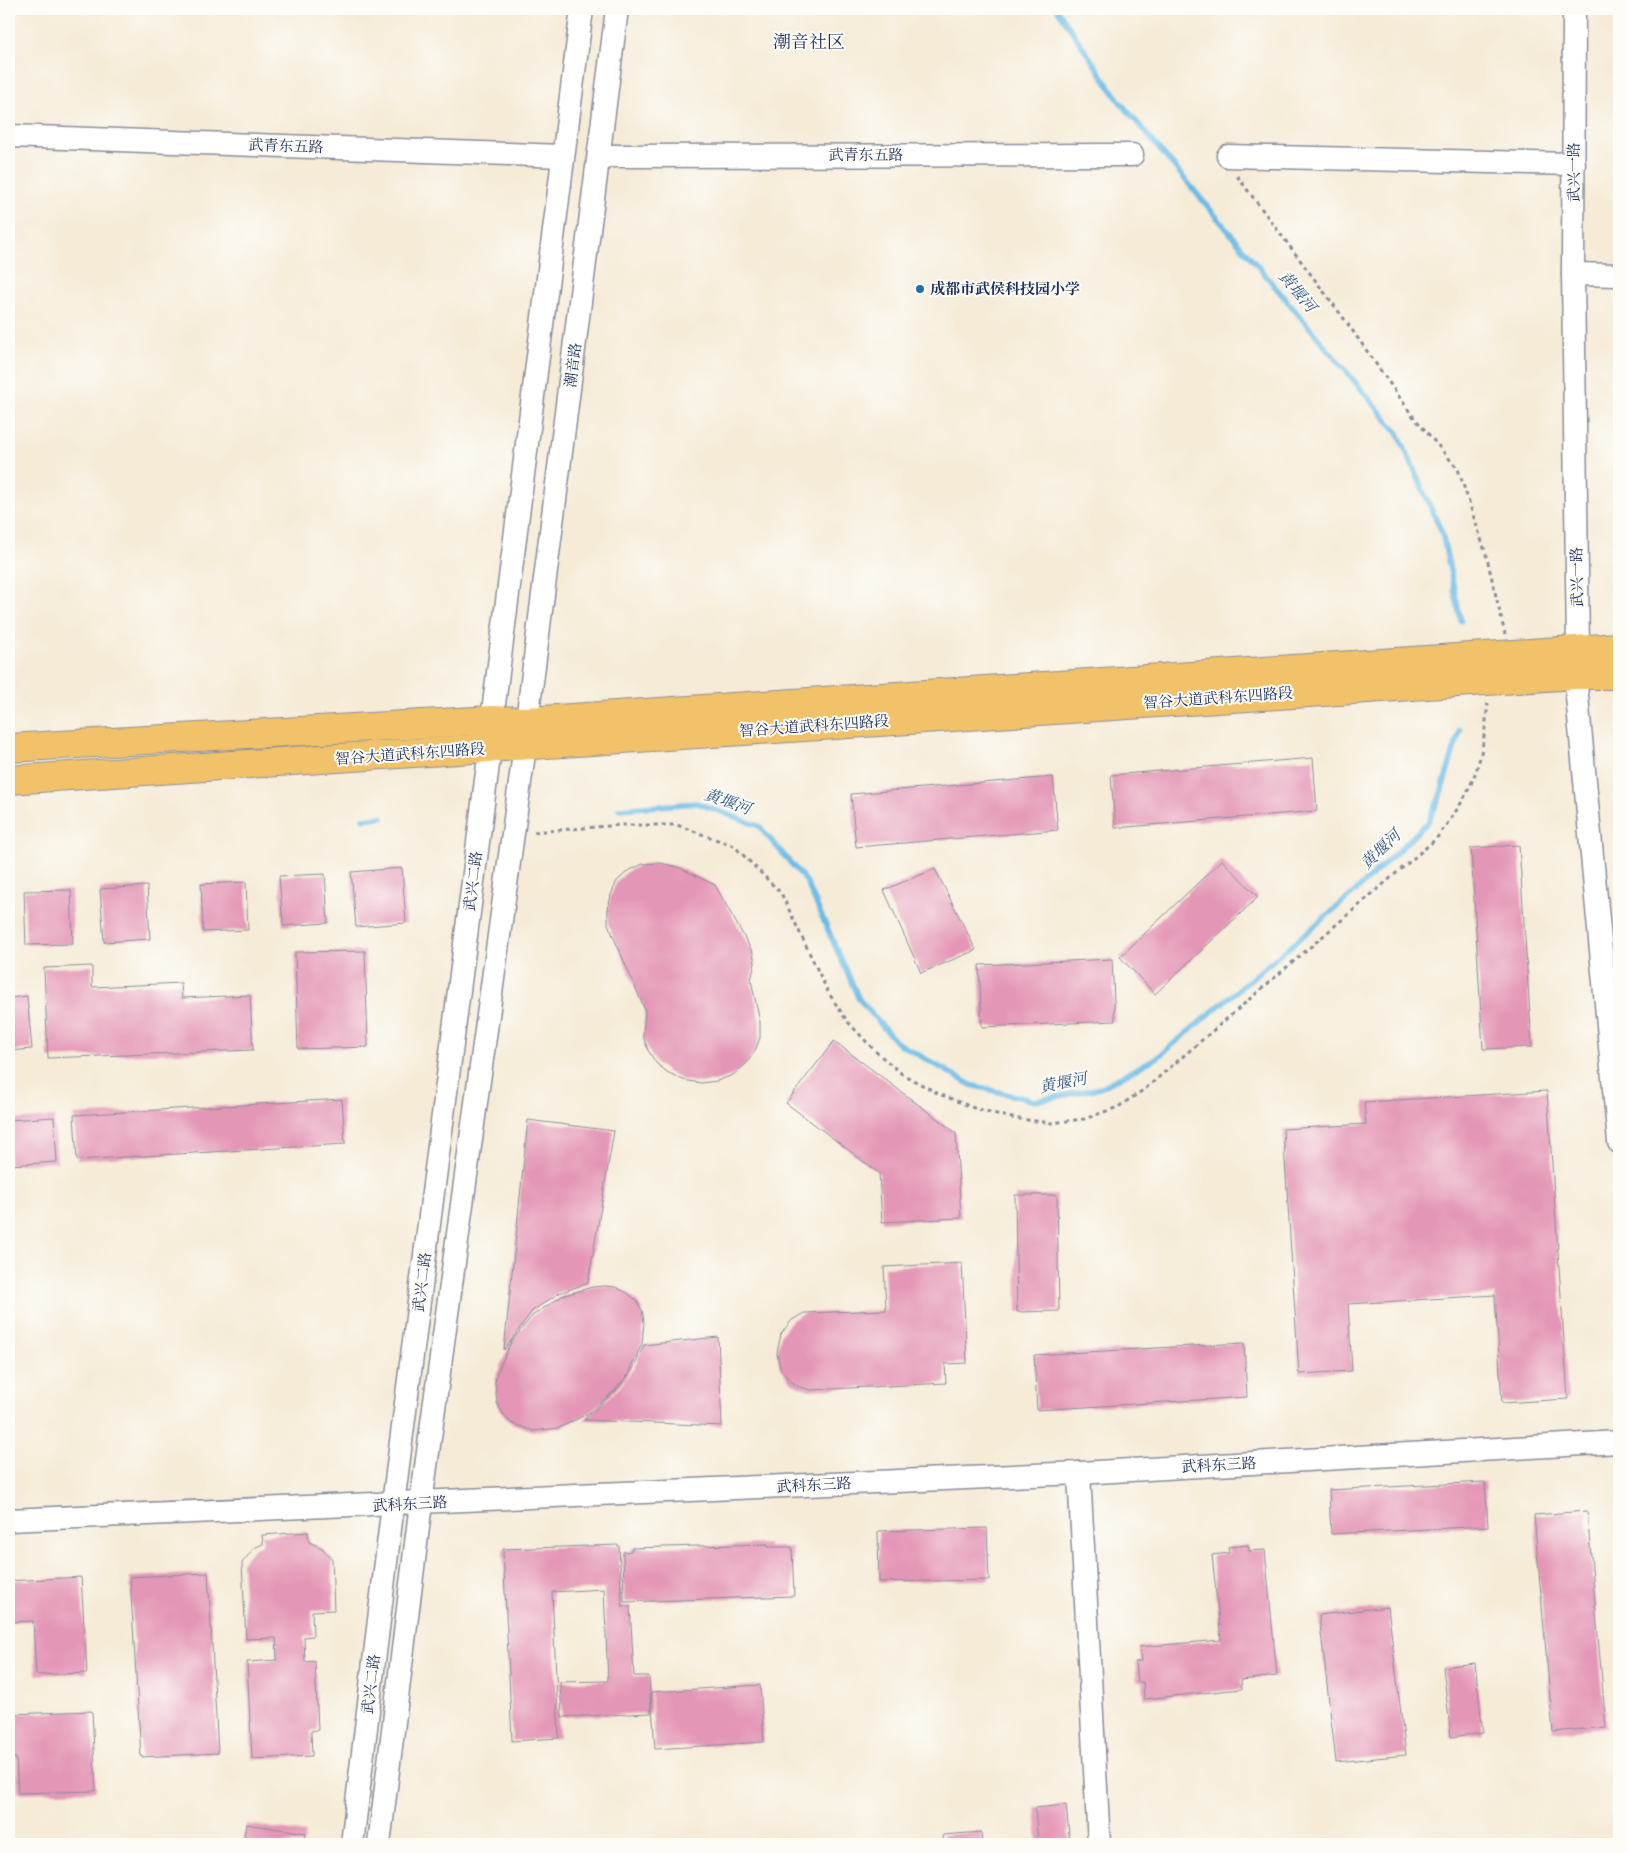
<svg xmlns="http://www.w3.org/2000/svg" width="1628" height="1853" font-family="'Libre Caslon Text','Noto Serif SC',serif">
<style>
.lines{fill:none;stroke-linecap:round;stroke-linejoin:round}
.stream{stroke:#6bbce6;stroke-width:5.5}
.building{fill:#e496b6}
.minor-casing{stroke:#888d9a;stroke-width:25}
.major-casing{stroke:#888d9a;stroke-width:30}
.path{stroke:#888d9a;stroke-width:3;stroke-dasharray:4 4;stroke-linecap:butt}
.minor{stroke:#fff;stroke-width:22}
.major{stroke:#f2c26a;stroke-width:28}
.poi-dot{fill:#1f6fb2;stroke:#fdfcf7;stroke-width:2}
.labels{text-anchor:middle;stroke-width:4;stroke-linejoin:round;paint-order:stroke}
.street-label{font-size:15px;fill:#1b2f5e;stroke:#fdfcf7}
.poi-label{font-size:15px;font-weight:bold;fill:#1b2f5e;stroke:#fdfcf7;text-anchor:start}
.water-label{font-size:16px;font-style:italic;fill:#335987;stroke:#fdfcf7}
.quarter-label{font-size:18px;fill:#1b2f5e;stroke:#fdfcf7}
</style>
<rect width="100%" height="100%" fill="#fdfcf7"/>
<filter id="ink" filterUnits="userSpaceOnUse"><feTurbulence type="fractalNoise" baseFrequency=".02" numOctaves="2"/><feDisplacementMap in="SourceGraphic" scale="10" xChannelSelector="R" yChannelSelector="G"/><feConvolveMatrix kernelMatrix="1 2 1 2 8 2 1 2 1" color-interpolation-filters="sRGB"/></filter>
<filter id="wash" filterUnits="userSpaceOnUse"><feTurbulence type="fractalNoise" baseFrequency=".0096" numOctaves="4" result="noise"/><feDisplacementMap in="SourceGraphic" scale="20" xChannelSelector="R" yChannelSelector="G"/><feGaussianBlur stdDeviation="1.12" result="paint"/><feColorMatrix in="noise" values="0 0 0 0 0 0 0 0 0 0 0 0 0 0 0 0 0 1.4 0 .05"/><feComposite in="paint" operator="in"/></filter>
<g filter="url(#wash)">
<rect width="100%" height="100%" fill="#f5ebd7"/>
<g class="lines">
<g class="stream">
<path d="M1057,9L1120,102L1398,433L1442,533L1461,621"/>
<path d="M619,809L697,803L759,826L806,881L859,999L896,1042L971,1085L1035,1101L1100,1088L1158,1057L1356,891L1428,822L1439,799L1460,730"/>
<path d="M363,819L382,817"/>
</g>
</g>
<g id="blocks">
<g class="building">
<path d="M1313,758L1317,811L1115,828L1111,775Z"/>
<path d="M1053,777L1058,830L856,847L851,794Z"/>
<path d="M1519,845L1532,1047L1483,1049L1471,848Z"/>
<path d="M1222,860L1258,897L1155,994L1120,957Z"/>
<path d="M660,863L678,867L715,885L753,953L755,963L751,980L760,1022V1038L755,1051L746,1064L733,1075L717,1081L701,1083L683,1080L667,1072L656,1063L648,1050L643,1036L645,1010L608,924V909L611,895L617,881L628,871L643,864Z"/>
<path d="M402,868L406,923L356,927L351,872Z"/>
<path d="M935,869L976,950L921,973L884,890Z"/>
<path d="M325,874L328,923L283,926L279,876Z"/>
<path d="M246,882L248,930L203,932L201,884Z"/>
<path d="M147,886L150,939L104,942L100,889Z"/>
<path d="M71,890L73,944L26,945L24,891Z"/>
<path d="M365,951L368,1047L298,1049L295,952Z"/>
<path d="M1112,959L1115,1021L982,1027L979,965Z"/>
<path d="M92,966V987L181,983L182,998L250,995L253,1050L48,1058L44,968Z"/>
<path d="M27,996L32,1049L9,1051V998Z"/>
<path d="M834,1041L956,1133L961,1218L882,1222L879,1173L786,1103Z"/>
<path d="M1547,1091L1568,1399L1502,1403L1495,1295L1348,1304L1352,1371L1299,1374L1283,1129L1366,1124L1364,1102Z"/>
<path d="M342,1099L345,1144L77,1160L74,1115Z"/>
<path d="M54,1117L57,1162L9,1165V1120Z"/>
<path d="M528,1120L614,1131L588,1283L559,1293L532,1311L504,1350Z"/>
<path d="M1015,1195H1057L1059,1311L1017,1312Z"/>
<path d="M962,1263L967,1363L945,1364L946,1383L811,1390L799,1387L789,1380L780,1368L777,1353L781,1334L792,1320L804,1313L886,1310L884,1267Z"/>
<path d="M605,1286L615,1287L626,1292L636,1300L642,1310L644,1321L642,1344L626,1377L615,1390L589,1413L559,1428L533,1431L511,1423L503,1414L497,1403L495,1382L497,1373L511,1342L532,1316L562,1296L592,1287Z"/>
<path d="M718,1337L722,1426L584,1420L619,1388L633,1369L644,1345Z"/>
<path d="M1244,1343L1247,1397L1037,1410L1034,1355Z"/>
<path d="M1485,1482L1488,1526L1331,1534L1329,1490Z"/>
<path d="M1587,1511L1606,1727L1553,1732L1534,1515Z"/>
<path d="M987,1528L989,1580L879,1582L878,1531Z"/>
<path d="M308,1532L309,1542L322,1548L332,1559L334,1610L312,1611L313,1636L304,1637L305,1662L315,1661L318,1730L311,1731L312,1756L252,1759L247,1662L277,1660L276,1638L246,1639L242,1563L254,1548L263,1544L262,1535Z"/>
<path d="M768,1544V1547H792L794,1596L624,1602L623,1552L631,1551V1548Z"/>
<path d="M619,1545L622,1606H630L634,1676H649L651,1713L562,1717L560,1682L608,1681L604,1589L552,1592L559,1738L512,1741L503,1549Z"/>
<path d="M1248,1545L1249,1551L1265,1550L1277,1676L1241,1680L1242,1689L1144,1699L1143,1682H1137L1135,1662L1141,1661L1139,1647L1221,1640L1212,1555L1229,1553L1228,1547Z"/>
<path d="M208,1573L218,1753L141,1757L130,1577Z"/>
<path d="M81,1577L87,1673L36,1675L33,1621L9,1622V1581Z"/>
<path d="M1388,1607L1406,1755L1336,1762L1319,1615Z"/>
<path d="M1475,1663L1483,1733L1451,1737L1443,1667Z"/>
<path d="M760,1685L764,1742L655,1749L651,1692Z"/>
<path d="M92,1711L96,1791L18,1793L16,1758H9V1714Z"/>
<path d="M1066,1805L1070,1844H1038L1035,1808Z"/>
<path d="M246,1824L306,1833L304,1844H243Z"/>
<path d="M981,1832L982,1844H944L943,1835Z"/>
</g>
</g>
</g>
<g filter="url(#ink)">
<use href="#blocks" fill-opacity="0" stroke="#888d9a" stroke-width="1"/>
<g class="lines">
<defs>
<g id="minor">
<path d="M1574,9L1573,274L1578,650L1575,675L1619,1142"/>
<path d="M9,136L562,156"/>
<path d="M600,156L1132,155"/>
<path d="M1228,156L1574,164"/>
<path d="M1573,274L1619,275"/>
<path d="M1079,1473L1099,1844"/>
<path d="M9,1520L1079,1473L1619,1442"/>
<path d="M352,1844L393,1504L490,749L492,720L582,9"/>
<path d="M379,1844L421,1503L525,746L527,721L617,9"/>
</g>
<g id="major">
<path d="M9,748L492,720L527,721L1619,647"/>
<path d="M9,780C531,747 1053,709 1575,675H1619"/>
</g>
</defs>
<use href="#minor" class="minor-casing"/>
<use href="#major" class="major-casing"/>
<g class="path">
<path d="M1237,176L1345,320L1412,415L1458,469L1486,554L1505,634"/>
<path d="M534,832L621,825H677L734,846L781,893L828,992L847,1021L875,1051L902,1074L939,1094L974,1108L1012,1118L1051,1123L1084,1119L1118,1107L1145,1089L1436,839C1449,821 1466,799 1473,779C1483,755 1485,729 1488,703"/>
</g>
<use href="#minor" class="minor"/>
<use href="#major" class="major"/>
</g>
</g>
<circle class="poi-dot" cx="920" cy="289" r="5"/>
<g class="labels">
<g class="street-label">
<text transform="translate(286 146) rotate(2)" y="5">武青东五路</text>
<text x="866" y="160">武青东五路</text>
<text transform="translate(1574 172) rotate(-90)" y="5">武兴一路</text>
<text transform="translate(573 365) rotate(-83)" y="5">潮音路</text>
<text transform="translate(1577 577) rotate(-91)" y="5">武兴一路</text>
<text transform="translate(1218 698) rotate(-4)" y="5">智谷大道武科东四路段</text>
<text transform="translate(814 726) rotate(-4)" y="5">智谷大道武科东四路段</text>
<text transform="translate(410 754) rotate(-4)" y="5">智谷大道武科东四路段</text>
<text transform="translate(473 881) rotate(-83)" y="5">武兴二路</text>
<text transform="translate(422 1282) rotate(-83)" y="5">武兴二路</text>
<text transform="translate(1219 1465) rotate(-3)" y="5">武科东三路</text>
<text transform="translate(814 1485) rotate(-3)" y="5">武科东三路</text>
<text transform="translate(410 1504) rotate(-3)" y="5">武科东三路</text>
<text transform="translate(371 1684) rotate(-83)" y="5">武兴二路</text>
</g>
<g class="poi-label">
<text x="930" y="294">成都市武侯科技园小学</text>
</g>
<g class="water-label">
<text transform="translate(1298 291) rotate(50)" y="6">黄堰河</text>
<text transform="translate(728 801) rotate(19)" y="6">黄堰河</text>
<text transform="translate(1380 849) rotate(-44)" y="6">黄堰河</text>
<text transform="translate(1063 1082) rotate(-11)" y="6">黄堰河</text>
</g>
<g class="quarter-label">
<text x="809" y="48">潮音社区</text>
</g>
</g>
<rect width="1628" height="1853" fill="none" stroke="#fdfcf7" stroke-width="30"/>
</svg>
